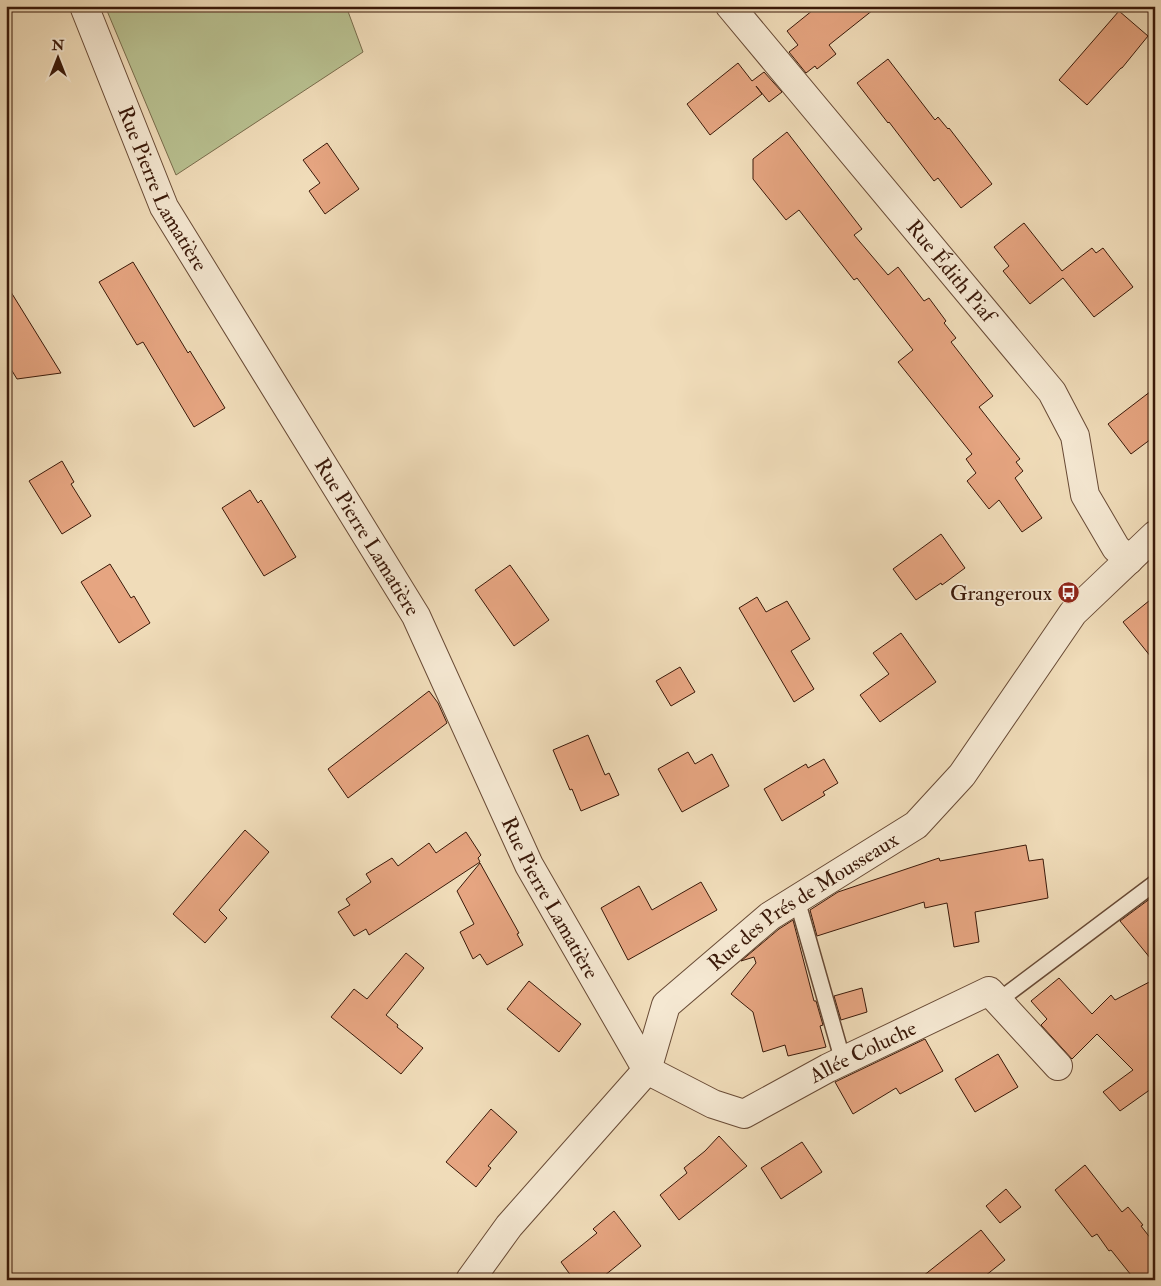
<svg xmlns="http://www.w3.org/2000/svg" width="1161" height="1286" font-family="'IM FELL Double Pica',serif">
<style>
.green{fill:#b8c090;stroke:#796c4c}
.building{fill:#e6a581;stroke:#3a1909}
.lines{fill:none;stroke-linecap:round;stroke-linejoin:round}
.lane-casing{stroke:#684a35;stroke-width:18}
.street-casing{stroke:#684a35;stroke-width:30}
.lane{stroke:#f5e8d2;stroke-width:15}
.street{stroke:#f5e8d2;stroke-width:28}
.labels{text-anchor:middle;stroke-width:4;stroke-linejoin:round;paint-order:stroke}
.street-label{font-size:21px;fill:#3a1909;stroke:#f5e8d2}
.poi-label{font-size:21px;fill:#3a1909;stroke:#f5e8d2;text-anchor:end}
</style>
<rect width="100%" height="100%" fill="#f0dcb9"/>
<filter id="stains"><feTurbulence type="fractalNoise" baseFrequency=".004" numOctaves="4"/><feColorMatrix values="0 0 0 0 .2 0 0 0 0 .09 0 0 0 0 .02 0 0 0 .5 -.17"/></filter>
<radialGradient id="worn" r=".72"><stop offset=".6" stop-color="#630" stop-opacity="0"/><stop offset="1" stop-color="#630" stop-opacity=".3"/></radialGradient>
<path class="green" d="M105,6H346L363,52L176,175Z"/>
<g class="building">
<path d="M818,6H878L829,45L836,54L817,69L815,66L806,73L789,52L798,45L787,31Z"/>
<path d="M1119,11L1148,36L1122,68H1121L1087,105L1059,80Z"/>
<path d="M888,59L935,120L938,117L948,129L949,128L992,184L961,208L938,178L934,181L889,122L888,123L857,83Z"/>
<path d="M738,63L752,81L764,72L782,92L769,102L756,86L762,94L710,135L687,104Z"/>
<path d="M787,132L862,229L854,235L888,275L898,267L924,301L929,298L946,321L944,323L956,338L951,342L993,396L979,407L1020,459L1016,462L1023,471L1015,478L1042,518L1022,532L999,500L989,509L967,481L976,473L966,459L972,454L898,362L913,350L857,278L854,280L799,210L786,220L753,179V159Z"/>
<path d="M327,143L359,189L325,214L309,191L320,183L303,160Z"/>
<path d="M1024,223L1062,271L1092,248L1096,253L1103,248L1133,287L1094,317L1063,278L1030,304L1003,271L1009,266L994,247Z"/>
<path d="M133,262L188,353L190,351L225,408L194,427L143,342L137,345L99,282Z"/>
<path d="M6,284L61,373L17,379L6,361Z"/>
<path d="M1155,388V436L1131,454L1108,424Z"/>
<path d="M62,461L74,482L71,484L91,516L62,534L29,481Z"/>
<path d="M250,490L258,503L261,500L296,557L264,576L222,508Z"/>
<path d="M941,534L965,568L942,585L941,583L916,600L893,569Z"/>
<path d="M110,564L131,598L134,596L150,623L119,643L81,582Z"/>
<path d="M510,565L549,620L514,646L475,590Z"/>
<path d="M1155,596V662L1123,622Z"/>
<path d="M757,597L766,612L787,601L810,639L791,651L814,689L794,702L739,608Z"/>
<path d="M901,633L936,682L880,722L860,695L889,674L873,653Z"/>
<path d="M680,667L695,692L671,706L656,681Z"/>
<path d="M429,691L438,703L447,723L348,798L328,769Z"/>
<path d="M588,735L605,775L609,773L619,795L581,811L572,789L570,790L553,750Z"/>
<path d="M688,752L695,764L712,754L729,786L682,812L658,769Z"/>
<path d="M824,759L838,783L823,792L825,795L782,821L764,789L806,764L808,768Z"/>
<path d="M245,830L269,852L219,910L227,918L205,943L173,914Z"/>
<path d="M466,832L481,855L478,858L480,862L369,935L366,929L354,936L338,912L350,905L346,899L371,882L366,874L392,858L398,866L429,843L436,853Z"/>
<path d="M1026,845L1029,861L1043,859L1048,898L975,912L979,942L954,947L947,903L925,908L924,902L817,936L810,910L838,892L939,858L940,861Z"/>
<path d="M480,863L519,933L517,934L523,945L487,965L480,954L473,959L460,932L474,924L457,891Z"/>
<path d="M701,882L717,910L628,960L601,908L639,886L652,910Z"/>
<path d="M1155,895V964L1120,921Z"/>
<path d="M793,920L814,1001H816L823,1025L820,1026L826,1047L788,1056L785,1045L763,1052L753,1012L731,994L756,963L754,957L741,961L779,929Z"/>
<path d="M406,953L424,968L386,1015L398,1025L397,1027L423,1048L401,1074L331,1017L354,989L367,999Z"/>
<path d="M1059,978L1092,1014L1111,995L1115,1000L1155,979V1092L1151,1089L1120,1111L1103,1092L1133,1070L1097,1034L1072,1059L1041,1025L1047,1019L1031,1001Z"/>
<path d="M529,981L581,1024L559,1052L507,1009Z"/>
<path d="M862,988L867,1012L841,1020L834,996Z"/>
<path d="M925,1039L943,1071L900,1094L896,1088L853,1114L835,1082Z"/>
<path d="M998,1054L1018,1087L975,1112L955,1079Z"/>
<path d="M491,1109L517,1132L488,1166L491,1168L476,1187L446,1162Z"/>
<path d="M719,1136L747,1166L679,1220L660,1195L687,1173L684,1168L705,1151Z"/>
<path d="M802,1142L822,1172L781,1199L761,1168Z"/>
<path d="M1085,1165L1122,1212L1128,1207L1143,1225L1141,1226L1155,1244V1280H1135L1111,1250L1109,1251L1097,1234L1092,1237L1055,1190Z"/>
<path d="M1006,1189L1021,1207L1000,1223L986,1206Z"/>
<path d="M614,1211L641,1246L599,1280H574L561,1262L597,1233L593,1229Z"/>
<path d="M981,1230L1005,1260L980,1280H918Z"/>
</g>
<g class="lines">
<defs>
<g id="lane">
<path d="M797,900L843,1061"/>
<path d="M998,1001L1155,883"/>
</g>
<g id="street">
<path id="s1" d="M84,6L164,207L416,616L529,865L647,1070"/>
<path id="s2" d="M730,6L1052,392L1075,436L1085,495L1116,548L1129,560"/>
<path id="s3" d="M647,1070L713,1104L744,1114L828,1068L989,991L1058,1066"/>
<path id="s4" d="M470,1280L509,1226L647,1070L666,1005L770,916L916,825L962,775L1073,613L1155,535"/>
</g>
</defs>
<use href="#lane" class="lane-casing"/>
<use href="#street" class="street-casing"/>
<use href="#lane" class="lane"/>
<use href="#street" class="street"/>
</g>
<defs>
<symbol id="bus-disc" viewBox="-11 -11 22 22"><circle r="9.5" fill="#8f2418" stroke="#f5e8d2"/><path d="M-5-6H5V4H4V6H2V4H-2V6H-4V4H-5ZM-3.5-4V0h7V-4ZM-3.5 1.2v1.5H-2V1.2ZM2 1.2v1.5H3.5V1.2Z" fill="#fff"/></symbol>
</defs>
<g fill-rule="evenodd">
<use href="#bus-disc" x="1056" y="580" width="25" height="25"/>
</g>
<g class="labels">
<g class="street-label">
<text dy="7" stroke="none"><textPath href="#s1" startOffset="199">Rue Pierre Lamatière</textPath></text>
<text dy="7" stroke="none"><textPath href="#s2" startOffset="345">Rue Édith Piaf</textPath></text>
<text dy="7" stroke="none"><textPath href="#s1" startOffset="604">Rue Pierre Lamatière</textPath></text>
<text dy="7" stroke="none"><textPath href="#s1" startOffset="1009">Rue Pierre Lamatière</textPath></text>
<text dy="7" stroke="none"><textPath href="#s4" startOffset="515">Rue des Prés de Mousseaux</textPath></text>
<text dy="7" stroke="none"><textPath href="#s3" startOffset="241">Allée Coluche</textPath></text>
</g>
<g class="poi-label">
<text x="1052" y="600">Grangeroux</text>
</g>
</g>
<rect width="1161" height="1286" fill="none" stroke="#f0dcb9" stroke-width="25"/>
<rect x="8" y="8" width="1146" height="1271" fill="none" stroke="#3a1909" stroke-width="2.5"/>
<rect x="12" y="12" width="1136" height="1261" fill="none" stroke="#3a1909"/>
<g transform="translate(58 58)" stroke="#f5e8d2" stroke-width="4" paint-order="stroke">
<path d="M0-4L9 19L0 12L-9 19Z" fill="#3a1909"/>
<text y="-8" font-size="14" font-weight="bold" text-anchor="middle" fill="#3a1909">N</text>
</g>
<rect width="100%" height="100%" filter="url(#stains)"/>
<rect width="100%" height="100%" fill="url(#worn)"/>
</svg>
